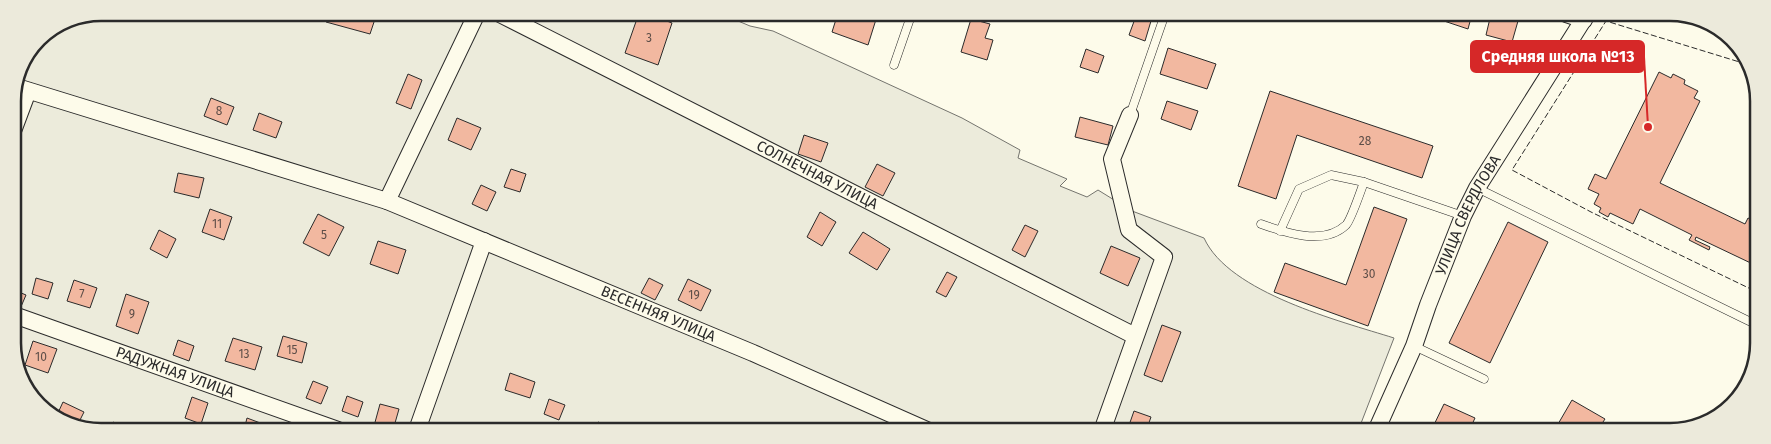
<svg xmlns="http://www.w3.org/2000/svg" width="1771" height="444" font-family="'Fira Sans',sans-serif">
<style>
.green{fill:#ecebdb;stroke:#74746e}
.building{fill:#f2b8a0;stroke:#2b2b2b}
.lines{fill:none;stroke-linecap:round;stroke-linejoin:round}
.service-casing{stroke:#2b2b2b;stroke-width:9}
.minor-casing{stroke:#2b2b2b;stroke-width:18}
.service{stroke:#fdfbea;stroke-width:8}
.minor{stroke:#fdfbea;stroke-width:16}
.fence{stroke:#2b2b2b;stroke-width:1;stroke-dasharray:6 2.5;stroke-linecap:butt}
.labels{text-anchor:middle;stroke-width:4;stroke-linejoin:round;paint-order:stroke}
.number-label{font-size:12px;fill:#5d4e48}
.street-label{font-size:15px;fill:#2b2b2b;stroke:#fdfbea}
.rim{fill:none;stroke:#2b2b2b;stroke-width:2.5}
.leader{fill:none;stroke:#d62828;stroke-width:2}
.callout-dot{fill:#d62828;stroke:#fdfbea;stroke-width:2}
.callout{fill:#d62828;stroke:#d62828;stroke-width:2}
.callout-label{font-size:16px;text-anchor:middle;font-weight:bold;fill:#fff}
</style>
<rect width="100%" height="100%" fill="#fdfbea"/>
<path class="green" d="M102,13H719L750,26L773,31L962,118L1020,150L1018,158L1067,179L1060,186L1087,197L1098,190L1132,211L1204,238C1229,293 1340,321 1394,338L1358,431L84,430L39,406L14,360L13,96L39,38L68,19Z"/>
<g class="building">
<path d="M105,13H121L119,18Z"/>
<path d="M329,13H377L370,34L326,22Z"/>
<path d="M639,13H646L672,23L658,65L625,53Z"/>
<path d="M838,13H878L868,45L832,32Z"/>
<path d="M1446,14H1472L1468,29L1444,21Z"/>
<path d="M1491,14L1518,21L1512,42L1486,35Z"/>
<path d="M1136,16L1151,21L1145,41L1129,35Z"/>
<path d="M971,19L990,24L985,38L993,40L987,60L961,52Z"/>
<path d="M1168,48L1216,64L1207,89L1160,74Z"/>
<path d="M1086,49L1104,56L1098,73L1080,67Z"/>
<path d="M1659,72L1671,78L1673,74L1685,80L1684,84L1698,91L1694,98L1700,101L1660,183L1745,224L1748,218L1757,222V266L1696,237L1695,240L1710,247L1709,250L1689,240L1692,235L1640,209L1633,224L1610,213L1608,217L1599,212L1601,208L1594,204L1599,194L1588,189L1595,174L1606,179Z"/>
<path d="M408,74L422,80L411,109L396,103Z"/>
<path d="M1270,91L1433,146L1422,178L1297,135L1276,199L1238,186Z"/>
<path d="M211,98L234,107L227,125L204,116Z"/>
<path d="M1167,101L1198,111L1191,130L1161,119Z"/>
<path d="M259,113L282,122L276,138L253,130Z"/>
<path d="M1080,117L1113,126L1108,145L1075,137Z"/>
<path d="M457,118L481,128L471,150L448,140Z"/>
<path d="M804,135L828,143L821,162L798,154Z"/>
<path d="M877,164L895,173L883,196L865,187Z"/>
<path d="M511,169L526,174L520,192L504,187Z"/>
<path d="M178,173L204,178L199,198L174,192Z"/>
<path d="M481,185L496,192L487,211L472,204Z"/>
<path d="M1374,207L1407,219L1368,326L1274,292L1285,263L1346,285Z"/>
<path d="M210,209L232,217L224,240L202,232Z"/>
<path d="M820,212L836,222L822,246L807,237Z"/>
<path d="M318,214L344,227L329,256L303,243Z"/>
<path d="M1508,222L1548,242L1490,363L1449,343Z"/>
<path d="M1025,225L1038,231L1025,257L1012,250Z"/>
<path d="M159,230L176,239L167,258L150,249Z"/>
<path d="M863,232L890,249L877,270L849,253Z"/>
<path d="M378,241L406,250L398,274L370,264Z"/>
<path d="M1111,246L1140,258L1128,286L1100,273Z"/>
<path d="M947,272L957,277L946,297L936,292Z"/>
<path d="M36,278L53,283L48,299L32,294Z"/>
<path d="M649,278L663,285L655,300L641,293Z"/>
<path d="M688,279L711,290L701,311L678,300Z"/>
<path d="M74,280L97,288L90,308L67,301Z"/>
<path d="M14,290L26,295L20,309L14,307Z"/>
<path d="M126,294L149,302L138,334L116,326Z"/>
<path d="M1162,325L1181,332L1162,382L1144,375Z"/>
<path d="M283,336L307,343L302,363L277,356Z"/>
<path d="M233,338L262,347L255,370L225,361Z"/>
<path d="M178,340L194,346L189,361L173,355Z"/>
<path d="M33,341L57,349L48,373L25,365Z"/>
<path d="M510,373L535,382L530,398L505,390Z"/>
<path d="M313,381L328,387L321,404L306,398Z"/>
<path d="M347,396L363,402L358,417L342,411Z"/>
<path d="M192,397L208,403L201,424L185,418Z"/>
<path d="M549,399L565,405L559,420L544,414Z"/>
<path d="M1572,400L1605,419L1597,431H1554Z"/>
<path d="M63,402L84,412L77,426L57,415Z"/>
<path d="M380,404L399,409L393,430H386L374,426Z"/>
<path d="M1444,404L1475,418L1469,431H1431Z"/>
<path d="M1134,411L1151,417L1146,431H1127Z"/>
<path d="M247,418L263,424L261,430H244Z"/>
<path d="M113,422L130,430H111Z"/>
<path d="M598,422L619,429V430H596Z"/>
<path d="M433,424L449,430H431Z"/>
</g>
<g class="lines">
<defs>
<g id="service">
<path d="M894,65L912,13"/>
<path d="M1130,115L1165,14"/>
<path d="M1477,188L1757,325"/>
<path d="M1261,224C1286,233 1324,246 1346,225C1351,220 1361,190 1364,182"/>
<path d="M1280,231L1299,189L1331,175L1364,182L1463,216"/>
<path d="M1414,346L1484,379"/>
</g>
<g id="minor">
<path id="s1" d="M498,13L1135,336"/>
<path d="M1566,14L1584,20"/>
<path id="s2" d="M17,87L387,201L753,353L929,431"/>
<path d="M13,131L28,91"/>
<path d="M387,201L477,13"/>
<path id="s3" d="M14,315L338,430"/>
<path d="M417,430L484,241"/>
<path d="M1102,431L1164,257L1129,230L1112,159L1130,115"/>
<path id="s4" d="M1376,431L1414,346L1428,305L1463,216L1477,188L1587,14"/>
</g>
</defs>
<use href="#service" class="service-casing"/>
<use href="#minor" class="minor-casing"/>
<use href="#service" class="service"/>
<use href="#minor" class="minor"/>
<path class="fence" d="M1746,64L1606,21L1512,170L1591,212L1757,292"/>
</g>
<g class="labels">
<g class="number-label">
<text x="649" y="42">3</text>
<text x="219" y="115">8</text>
<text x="1365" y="145">28</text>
<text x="217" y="228">11</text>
<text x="324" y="239">5</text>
<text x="1369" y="278">30</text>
<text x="82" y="298">7</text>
<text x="694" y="299">19</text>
<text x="132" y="318">9</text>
<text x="292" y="354">15</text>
<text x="244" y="358">13</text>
<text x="41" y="361">10</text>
</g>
<g class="street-label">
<text dy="5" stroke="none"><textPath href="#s1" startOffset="358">СОЛНЕЧНАЯ УЛИЦА</textPath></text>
<text dy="5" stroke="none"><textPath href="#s4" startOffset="235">УЛИЦА СВЕРДЛОВА</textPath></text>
<text dy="5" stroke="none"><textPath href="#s2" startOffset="681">ВЕСЕННЯЯ УЛИЦА</textPath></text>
<text dy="5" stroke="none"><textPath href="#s3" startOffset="171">РАДУЖНАЯ УЛИЦА</textPath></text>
</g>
</g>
<path d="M0 0H1771V444H0ZM101 21H1670A80 80 0 0 1 1750 101V343A80 80 0 0 1 1670 423H101A80 80 0 0 1 21 343V101A80 80 0 0 1 101 21Z" fill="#eceadb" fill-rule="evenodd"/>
<path class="rim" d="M101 21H1670A80 80 0 0 1 1750 101V343A80 80 0 0 1 1670 423H101A80 80 0 0 1 21 343V101A80 80 0 0 1 101 21Z"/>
<path class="leader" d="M1648 127L1644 57"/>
<circle class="callout-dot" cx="1648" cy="127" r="5"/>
<rect class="callout" x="1471" y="41" width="173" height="31" rx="5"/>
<g class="callout-label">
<text x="1558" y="62">Средняя школа №13</text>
</g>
</svg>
